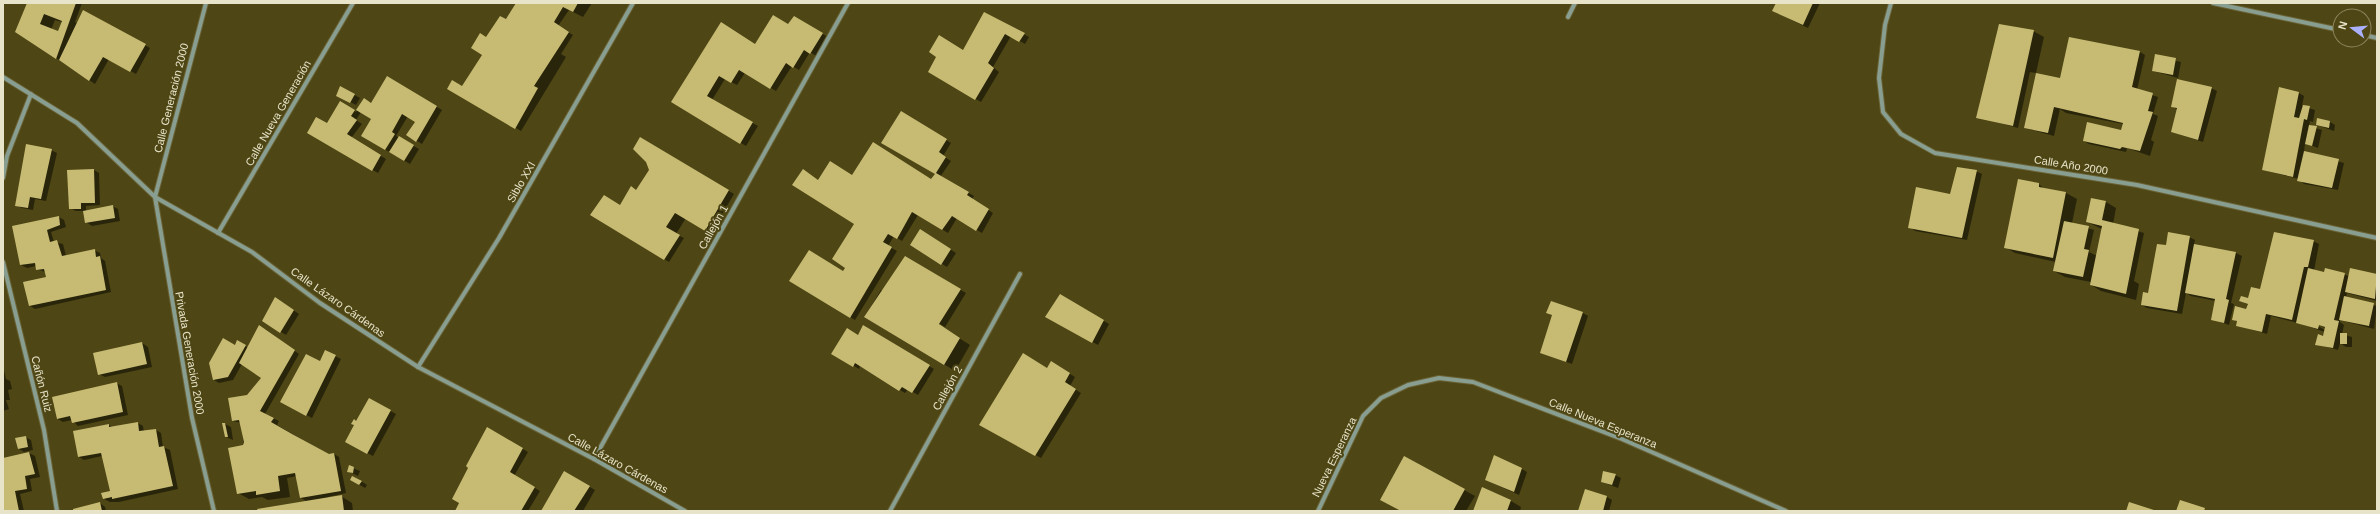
<svg xmlns="http://www.w3.org/2000/svg" width="2380" height="514" font-family="Arial,sans-serif">
<style>
.shadow{fill:#0007;fill-rule:evenodd}
.building{fill:#c7bb74;fill-rule:evenodd}
.lines{fill:none;stroke-linecap:round;stroke-linejoin:round}
.minor-casing{stroke:#6a6235;stroke-width:6}
.minor{stroke:#889e91;stroke-width:4}
.labels{text-anchor:middle;stroke-width:4;stroke-linejoin:round;paint-order:stroke}
.street-label{font-size:11px;fill:#e8e4ca;stroke:#4e4614}
</style>
<rect width="100%" height="100%" fill="#4e4614"/>
<g class="shadow">
<path d="M28,3H82L75,22L78,24L84,11L150,48L136,74L109,59L95,84L56,58ZM55,20L62,22L59,32L51,30Z"/>
<path d="M517,3H592L583,17L569,10L558,26L573,35L561,54L566,57L521,131L449,88H463L482,56L487,38L512,24Z"/>
<path d="M1777,3H1820L1808,28L1779,14Z"/>
<path d="M984,14L1029,37L1025,44L1011,36L993,67L999,72L981,102L929,72L938,57L963,51Z"/>
<path d="M794,18L828,37L816,56L810,52L799,70L792,66L776,91L745,73L737,85L725,79L712,100L758,126L746,146L672,102L756,45L789,26Z"/>
<path d="M2033,31L2044,37L2036,73L2030,72L2018,128L1978,117Z"/>
<path d="M2070,38L2140,52L2145,55L2137,90L2158,97L2153,114L2158,116L2151,140L2154,142L2150,156L2127,148L2126,152L2089,144L2084,141L2122,131L2123,124L2066,113L2060,109L2054,136L2025,128L2061,79Z"/>
<path d="M2156,56L2181,62L2178,78L2153,71Z"/>
<path d="M387,78L442,110L422,144L407,135L416,121L408,116L396,136L419,149L410,164L362,136L372,119L361,112L356,120L362,124L351,138L386,159L378,173L308,132L328,124L340,102L356,112L364,99L375,106Z"/>
<path d="M341,88L360,98L356,105L337,95Z"/>
<path d="M2211,88L2217,91L2203,142L2172,132L2178,110L2172,106Z"/>
<path d="M2299,93L2304,96L2302,106L2315,110L2313,122L2310,121L2309,126L2322,130L2318,148L2305,143L2304,152L2344,163L2338,190L2304,184L2299,179L2263,170Z"/>
<path d="M901,112L951,143L943,156L951,161L940,177L974,196L972,199L993,213L982,233L957,218L948,233L918,215L902,241L894,236L888,246L897,251L855,320L790,281L844,272L847,268L855,224L818,181L852,176L932,181L936,174Z"/>
<path d="M2330,122L2335,125L2334,131L2317,125Z"/>
<path d="M641,139L734,194L711,233L686,218L676,234L684,238L669,262L607,225L620,206L637,191L650,170Z"/>
<path d="M51,150L57,153L46,201L35,199L33,210L22,208L16,205Z"/>
<path d="M94,170L99,173L100,205L86,206V211L112,206L118,209L120,221L92,226L86,222L84,211H76L70,208Z"/>
<path d="M1976,171L1982,174L1967,240L1915,231L1910,227L1951,195Z"/>
<path d="M2039,184L2044,189L2066,193L2077,199L2072,223L2094,230L2089,252L2097,256L2102,229L2087,222L2092,199L2106,202L2116,208L2113,224L2144,233L2134,281L2139,284L2136,300L2101,291L2091,285V282L2065,277L2054,271L2056,262L2015,253L2005,247Z"/>
<path d="M59,217L64,220L66,227L51,232L54,242L63,244L66,256L94,250L100,253L101,258L105,261L111,292L35,309L30,306L47,278L45,272L37,269L36,266L27,268L21,265L13,227Z"/>
<path d="M920,230L956,253L947,267L911,245Z"/>
<path d="M2189,237L2195,240L2194,245L2236,253L2242,256L2231,303L2234,304L2229,325L2212,319L2216,301L2191,296L2186,293L2182,314L2147,308L2142,305L2149,294L2166,246Z"/>
<path d="M2313,241L2319,244L2314,271L2325,273L2326,269L2349,276L2351,269L2377,275V301L2347,293L2346,297L2377,306L2374,329L2340,320V322L2344,325L2342,334L2352,337V347H2346L2340,343L2338,350L2316,344L2323,337L2325,332L2298,323L2271,316L2267,334L2237,325L2238,322L2233,319L2247,310L2249,305L2240,301L2249,299L2260,290ZM2315,322L2325,328V330L2314,324Z"/>
<path d="M906,257L966,293L945,327L940,324V326L970,345L955,371L865,316L881,290L889,294Z"/>
<path d="M1060,295L1109,324L1098,345L1047,317Z"/>
<path d="M280,301L299,314L286,335L263,321Z"/>
<path d="M1548,312L1583,313L1588,316L1572,364L1541,353L1553,316Z"/>
<path d="M863,327L934,369L918,395L908,389L905,393L860,366L859,369L833,353L858,336Z"/>
<path d="M265,329L299,354L265,414L279,421L277,425L329,455L334,454L339,457L346,493L328,497V499L341,496L352,503L353,511H259L308,502L301,498L297,476L287,478L290,497L268,500L262,497L249,499L238,493L244,435L241,423L233,421L248,396L263,378L242,364L233,380L219,383L214,380L238,341L248,348Z"/>
<path d="M142,343L148,347L152,367L105,377L99,374Z"/>
<path d="M335,356L341,359L312,418L287,405L320,362Z"/>
<path d="M1051,362L1075,377L1070,386L1081,393L1041,458L980,425L1048,369Z"/>
<path d="M3,366L6,379L10,381L12,389L8,390L10,400H6L9,409L3,411Z"/>
<path d="M116,383L122,386L128,415L78,426L72,420L63,422L58,419L53,398Z"/>
<path d="M369,399L396,414L373,456L346,442Z"/>
<path d="M138,423L143,426L144,432L156,430L161,433L163,447L170,450L178,489L119,502H110L104,499L112,492L102,456L84,460L79,457L109,425L112,427Z"/>
<path d="M225,424L231,427L233,440L226,437Z"/>
<path d="M487,428L528,452L514,476L540,491L528,511H456Z"/>
<path d="M25,437L31,440L33,450L24,452L19,449Z"/>
<path d="M29,453L35,456L40,477L30,479L32,491L20,494L24,511H3V459Z"/>
<path d="M350,467L360,471L358,476L348,471Z"/>
<path d="M1522,469L1527,472L1519,495L1486,480Z"/>
<path d="M564,472L595,490L583,511H542Z"/>
<path d="M1615,475L1621,478L1618,488L1602,482Z"/>
<path d="M351,480L361,481L367,485L365,488Z"/>
<path d="M1464,490L1475,496L1466,511H1402Z"/>
<path d="M1607,497L1612,500L1609,511H1579Z"/>
<path d="M1511,501L1521,507L1520,511H1474Z"/>
<path d="M100,503L105,507L106,511H74Z"/>
</g>
<g class="building">
<path d="M27,3H76L56,59L15,32ZM44,14L62,21L58,31L40,24Z"/>
<path d="M516,3H578L573,12L563,7L554,22L569,32L534,86L538,88L515,129L447,89L452,80L462,86L482,55L471,48L480,33L486,37L500,16L506,19Z"/>
<path d="M1776,3H1813L1803,25L1772,11Z"/>
<path d="M83,10L146,44L130,72L103,57L89,81L59,60Z"/>
<path d="M984,12L1025,33L1019,42L1005,34L988,63L994,68L975,100L928,72L936,57L929,52L939,35L963,50Z"/>
<path d="M773,15L788,24L794,16L823,33L810,54L804,50L793,68L786,63L770,89L739,70L731,83L719,76L707,96L753,122L740,144L671,102L721,22L755,44Z"/>
<path d="M1999,24L2034,30L2013,126L1976,118Z"/>
<path d="M2069,37L2140,51L2132,87L2153,93L2148,111L2153,112L2140,151L2122,147L2120,149L2083,141L2087,122L2121,130L2123,123L2054,107L2048,133L2024,128L2036,73L2060,78Z"/>
<path d="M2155,54L2176,58L2173,75L2152,71Z"/>
<path d="M387,76L437,106L416,142L406,135L415,122L402,114L392,132L395,134L385,150L361,136L371,119L356,110L364,98L371,103Z"/>
<path d="M2177,79L2212,87L2198,140L2171,132L2177,108L2171,107Z"/>
<path d="M340,86L355,94L350,103L336,96Z"/>
<path d="M2279,87L2299,92L2294,117L2299,118L2303,105L2310,106L2307,120L2304,119L2293,177L2262,170Z"/>
<path d="M340,101L355,110L351,116L357,120L347,134L381,155L372,171L307,133L316,117L327,123Z"/>
<path d="M901,111L947,139L939,152L946,157L936,173L969,192L967,195L989,209L976,231L952,216L942,230L912,212L897,239L888,234L883,242L892,247L850,318L789,281L809,250L843,271L845,268L832,259L854,224L792,185L803,169L818,180L830,161L852,175L873,142L931,179L935,174L881,143Z"/>
<path d="M2317,118L2330,121L2329,128L2316,125Z"/>
<path d="M2309,125L2317,126L2312,146L2305,144Z"/>
<path d="M399,136L414,145L404,161L389,152Z"/>
<path d="M640,137L729,190L705,231L675,213L666,227L680,235L664,260L590,215L604,195L620,205L631,186L636,190L649,170L646,162L633,149Z"/>
<path d="M26,144L52,149L41,199L30,197L28,208L15,206Z"/>
<path d="M2304,151L2339,159L2332,188L2297,181Z"/>
<path d="M1957,167L1977,170L1962,238L1908,228L1916,187L1950,194Z"/>
<path d="M94,169L95,203H81V209H69L67,170Z"/>
<path d="M2018,179L2039,183V187L2066,192L2053,258L2004,248Z"/>
<path d="M2091,198L2106,201L2102,220L2139,229L2126,294L2090,285L2102,226L2086,222Z"/>
<path d="M113,205L115,218L85,223L83,211Z"/>
<path d="M59,216L60,225L47,230L50,242L57,240L62,256L95,249L96,257L100,256L106,290L29,306L23,282L46,277L44,269L36,270L35,263L20,265L12,226Z"/>
<path d="M2064,221L2089,226L2084,249L2089,250L2083,277L2053,271Z"/>
<path d="M920,229L951,249L941,265L910,245Z"/>
<path d="M2168,232L2190,236L2177,311L2141,305L2143,292L2148,293L2157,244L2166,245Z"/>
<path d="M2274,232L2314,240L2308,267H2304L2292,320L2266,314L2262,332L2236,326L2237,321L2232,320L2235,306L2246,309L2248,304L2239,301L2241,296L2248,298L2251,287L2260,289Z"/>
<path d="M2194,244L2236,252L2226,299L2229,300L2224,323L2211,320L2215,299L2185,293Z"/>
<path d="M905,256L961,289L939,324L960,338L944,365L864,317Z"/>
<path d="M2308,268L2324,272L2325,268L2345,273L2334,320L2339,321L2333,348L2315,345L2318,334L2323,336L2325,327L2319,325L2318,329L2296,323Z"/>
<path d="M2350,268L2377,274L2375,299L2345,292Z"/>
<path d="M1060,294L1104,320L1092,343L1045,317Z"/>
<path d="M2344,296L2374,303L2369,326L2339,320Z"/>
<path d="M275,297L294,310L280,333L262,321Z"/>
<path d="M1551,301L1583,312L1566,362L1540,353L1552,315L1546,313Z"/>
<path d="M259,325L295,350L260,411L274,418L271,422L292,434L329,454L334,453L341,491L300,498L295,473L278,476L280,491L256,495V491L237,494L228,448L243,445L244,442L239,420L232,421L228,398L247,395L261,378L239,363Z"/>
<path d="M863,325L930,365L912,393L902,387L899,391L855,363L853,367L831,354L847,328L858,335Z"/>
<rect x="2340" y="333" width="7" height="11"/>
<path d="M223,338L235,345L237,340L246,345L228,377L213,380L209,363Z"/>
<path d="M142,342L147,364L98,375L93,353Z"/>
<path d="M325,350L336,355L306,416L280,402L306,354L320,361Z"/>
<path d="M1023,353L1047,368L1051,361L1070,373L1065,382L1076,389L1035,456L979,425Z"/>
<path d="M117,382L123,412L72,423L70,416L57,419L52,397Z"/>
<path d="M369,398L391,410L367,454L345,442L354,425L351,424L354,419L356,421Z"/>
<path d="M138,422L139,431L156,429L159,447L164,446L173,486L112,499V497L103,499L101,493L110,491L101,453L78,457L73,431L109,424V427Z"/>
<path d="M222,423H225L228,437H225Z"/>
<path d="M487,427L523,448L510,472L535,487L521,511H455L459,503L452,499L468,468L466,466Z"/>
<path d="M26,436L28,447L18,449L15,438Z"/>
<path d="M29,452L35,474L25,476L27,489L15,491L19,511H3V458Z"/>
<path d="M1494,455L1522,468L1514,492L1485,480Z"/>
<path d="M1404,456L1465,489L1453,511H1401L1380,500Z"/>
<path d="M349,465L354,467L353,473L347,472Z"/>
<path d="M564,471L590,486L574,511H541Z"/>
<path d="M1603,471L1616,474L1612,485L1601,482Z"/>
<path d="M352,476L362,481L359,485L350,480Z"/>
<path d="M1482,487L1511,500L1507,511H1473Z"/>
<path d="M1585,489L1607,496L1603,511H1578Z"/>
<path d="M342,495L344,511H258L257,509Z"/>
<path d="M2180,500L2205,508L2204,511H2176Z"/>
<path d="M100,502L102,511H73V509Z"/>
<path d="M2129,502L2157,511H2126Z"/>
</g>
<g class="lines">
<defs>
<g id="minor">
<path d="M206,3L155,197L192,418L214,511"/>
<path d="M1891,3L1885,25L1879,78L1883,112L1901,134L1935,153L2137,185L2377,238"/>
<path d="M2213,3L2340,30"/>
<path d="M1568,17L1575,3"/>
<path d="M2364,35L2377,38"/>
<path d="M3,77L77,123L155,197L252,252L320,303L418,367L594,459L685,511"/>
<path d="M3,178L7,156L31,94"/>
<path d="M218,233L353,3"/>
<path d="M3,262L44,430L57,511"/>
<path d="M418,367L499,238L633,3"/>
<path d="M594,459L848,3"/>
<path d="M890,511L1020,274"/>
<path d="M1318,511L1363,416L1381,398L1408,385L1439,378L1473,382L1622,439L1786,511"/>
</g>
</defs>
<use href="#minor" class="minor-casing"/>
<use href="#minor" class="minor"/>
</g>
<g class="labels">
<g class="street-label">
<text transform="translate(171 98) rotate(-76)" y="4">Calle Generación 2000</text>
<text transform="translate(278 113) rotate(-60)" y="4">Calle Nueva Generación</text>
<text transform="translate(2071 165) rotate(9)" y="4">Calle Año 2000</text>
<text transform="translate(521 182) rotate(-60)" y="4">Siblo XXI</text>
<text transform="translate(713 227) rotate(-61)" y="4">Callejón 1</text>
<text transform="translate(338 302) rotate(35)" y="4">Calle Lázaro Cárdenas</text>
<text transform="translate(190 353) rotate(80)" y="4">Privada Generación 2000</text>
<text transform="translate(42 384) rotate(76)" y="4">Cañón Ruiz</text>
<text transform="translate(947 388) rotate(-61)" y="4">Callejón 2</text>
<text transform="translate(1603 423) rotate(22)" y="4">Calle Nueva Esperanza</text>
<text transform="translate(1334 457) rotate(-64)" y="4">Nueva Esperanza</text>
<text transform="translate(618 463) rotate(29)" y="4">Calle Lázaro Cárdenas</text>
</g>
</g>
<rect width="2380" height="514" fill="none" stroke="#e8e4ca" stroke-width="8"/>
<g transform="translate(2352 28) rotate(286)"><circle r="19" fill="#4e4614" stroke="#8c855d"/>
<path d="M0-3L7 15L0 10L-7 15Z" fill="#aab0fb"/>
<text y="-6" font-size="11" font-weight="bold" text-anchor="middle" fill="#e8e4ca">N</text>
</g>
</svg>
